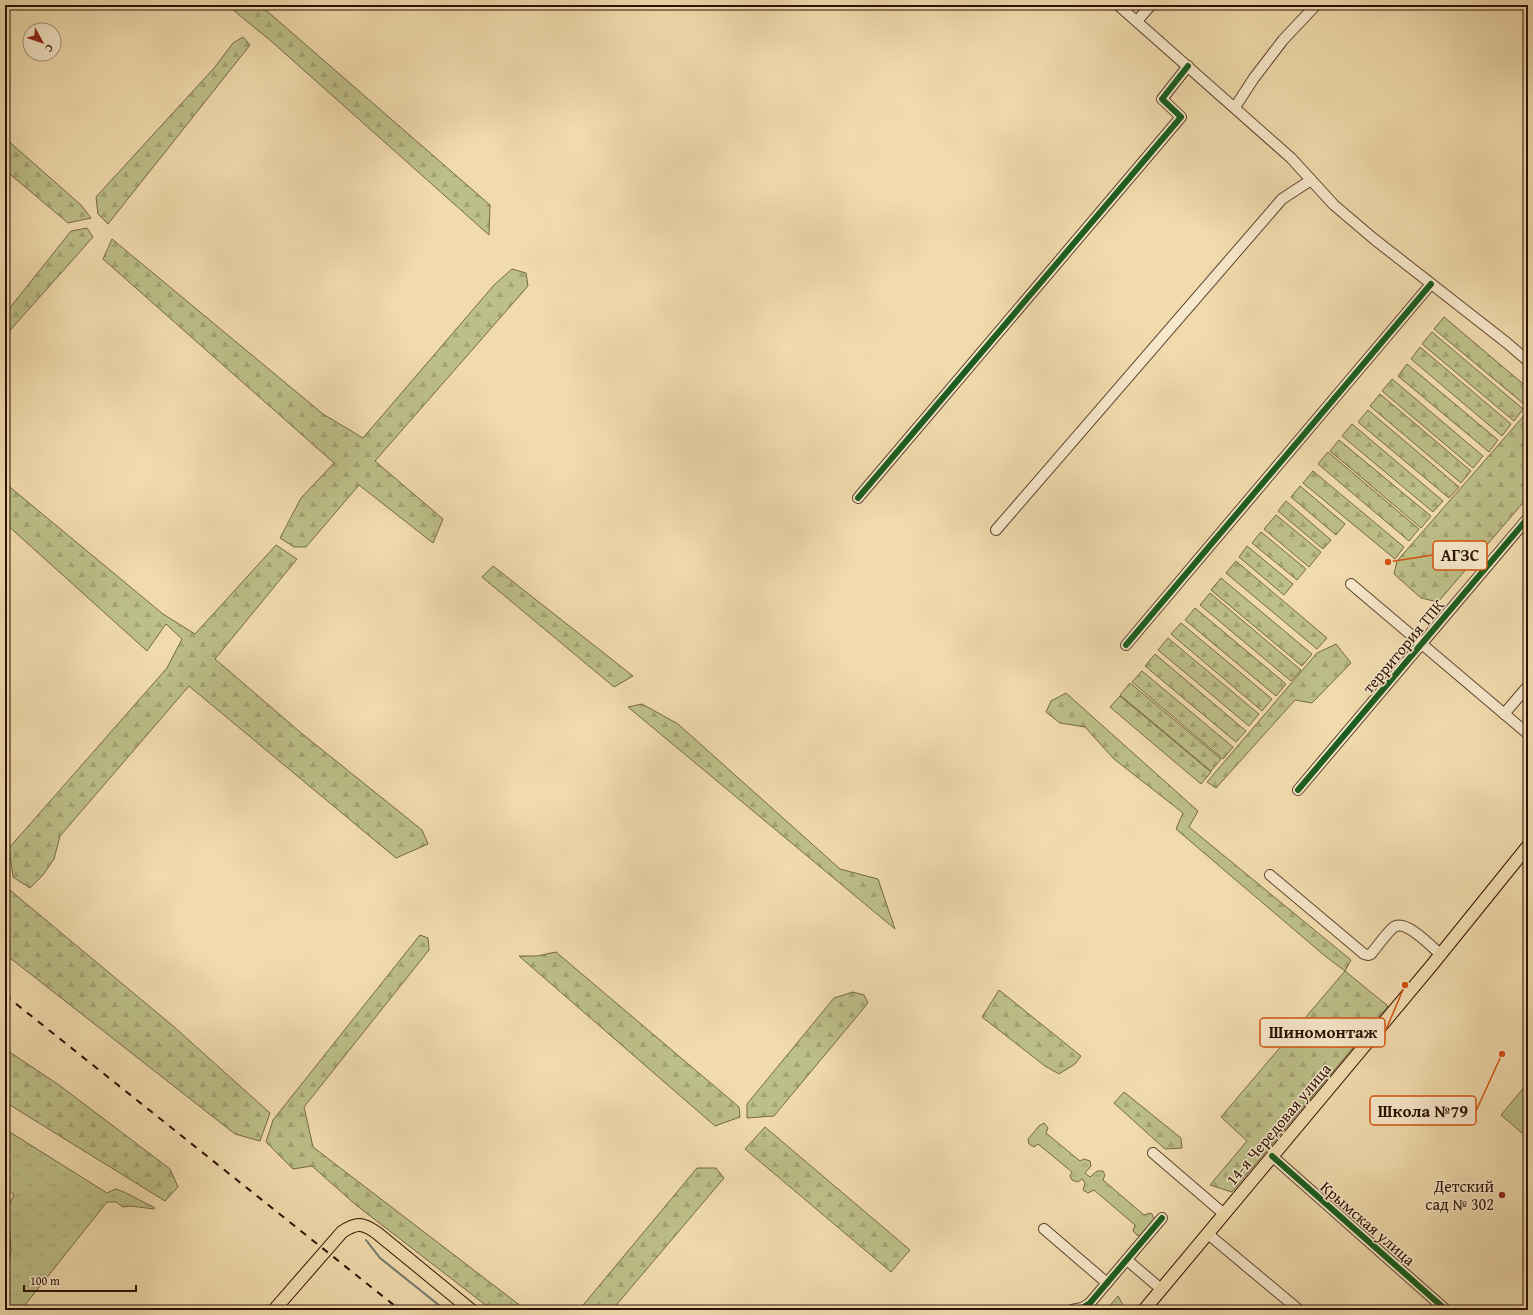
<svg xmlns="http://www.w3.org/2000/svg" width="1533" height="1315" font-family="'Gentium Book Plus',serif">
<style>
.grass{fill:url(#grass-tufts);stroke:#766846}
.forest{fill:url(#forest-firs);stroke:#766846}
.pitch{fill:#bdbf88;stroke:#766846}
.lines{fill:none;stroke-linecap:round;stroke-linejoin:round}
.stream{stroke:#72756f;stroke-width:2}
.minor-casing{stroke:#5f432f;stroke-width:12}
.major-casing{stroke:#2e1005;stroke-width:14}
.minor{stroke:#f6e8ca;stroke-width:10}
.major{stroke:#f1dbad;stroke-width:12}
.rail{stroke:#2e1005;stroke-width:2;stroke-dasharray:7 7;stroke-linecap:butt}
.cycleway-casing{stroke:#f6e8ca;stroke-width:8}
.cycleway{stroke:#1b5e20;stroke-width:6}
.poi-dot{fill:#8f2418;stroke:#f6e8ca;stroke-width:1.5}
.labels{text-anchor:middle;stroke-width:3;stroke-linejoin:round;paint-order:stroke}
.street-label{font-size:16px;fill:#2e1005;stroke:#f6e8ca}
.poi-label{font-size:16px;fill:#2e1005;stroke:#f6e8ca;text-anchor:end}
.leader{fill:none;stroke:#d5520b;stroke-width:1.5}
.callout-dot{fill:#d5520b;stroke:#f6e8ca;stroke-width:1.5}
.callout{fill:#f6e8ca;stroke:#d5520b;stroke-width:1.5}
.callout-label{font-size:17px;text-anchor:middle;font-weight:bold;fill:#2e1005}
</style>
<defs>
<pattern id="grass-tufts" width="24" height="20" patternUnits="userSpaceOnUse"><rect width="24" height="20" fill="#bdbf88"/><path d="M3 7l-1-3M5 7V3M7 7l1-3M15 17l-1-3M17 17v-4M19 17l1-3" fill="none" stroke="#a3a374"/></pattern>
<pattern id="forest-firs" width="22" height="20" patternUnits="userSpaceOnUse"><rect width="22" height="20" fill="#bdbf88"/><path d="M5 1l3.5 6h-7zM16 11l3.5 6h-7z" fill="#a3a374"/></pattern>
</defs>
<rect width="100%" height="100%" fill="#f1dbad"/>
<filter id="stains"><feTurbulence type="fractalNoise" baseFrequency=".005" numOctaves="4"/><feColorMatrix values="0 0 0 0 .2 0 0 0 0 .09 0 0 0 0 .02 0 0 0 .5 -.17"/></filter>
<radialGradient id="worn" r=".72"><stop offset=".6" stop-color="#630" stop-opacity="0"/><stop offset="1" stop-color="#630" stop-opacity=".3"/></radialGradient>
<g class="grass">
<path d="M1044,1123L1048,1128L1046,1133L1080,1161L1084,1159L1090,1161L1091,1166L1085,1173L1090,1177L1097,1171H1103L1105,1175L1103,1180L1144,1215L1150,1213L1152,1214L1154,1219V1222L1141,1236L1137,1235L1133,1231L1135,1225L1094,1190L1088,1193L1083,1190L1085,1183L1082,1179L1078,1182L1072,1180L1070,1176L1072,1172L1038,1144L1034,1147L1029,1144L1028,1139L1039,1126Z"/>
<path d="M5,1129L107,1193L116,1189C129,1193 141,1202 154,1207V1209L131,1206L123,1207L116,1202H107L21,1310H5V1268L9,1262L11,1251L8,1207L14,1195L5,1187Z"/>
</g>
<g class="forest">
<path d="M227,5H260L490,205L489,235L271,41Z"/>
<path d="M243,37L250,45L108,224L98,214L96,197L215,67L233,43Z"/>
<path d="M5,138L81,205L91,218L68,223L5,170Z"/>
<path d="M87,228L93,237L5,336V314L71,231Z"/>
<path d="M112,239L323,414L363,438L494,285L512,269L526,273L528,286L375,461L443,519L433,543L359,485L306,547H294L280,538L301,498L334,463L103,259Z"/>
<path d="M1444,317L1528,388V402L1525,405L1434,329Z"/>
<path d="M1432,332L1523,409L1514,421L1422,344Z"/>
<path d="M1420,347L1511,424L1502,436L1411,359Z"/>
<path d="M1407,364L1498,440L1489,452L1398,376Z"/>
<path d="M1392,379L1483,456L1473,468L1382,391Z"/>
<path d="M1380,394L1471,471L1461,483L1370,406Z"/>
<path d="M1368,410L1459,487L1449,498L1358,422Z"/>
<path d="M1528,411V497L1438,602L1421,598L1394,574L1397,561Z"/>
<path d="M1352,424L1443,501L1433,512L1342,436Z"/>
<path d="M1339,440L1431,516L1421,528L1330,451Z"/>
<path d="M1328,452L1419,529L1409,541L1318,464Z"/>
<path d="M1313,471L1404,547L1395,559L1303,483Z"/>
<path d="M5,483L163,614L195,634L276,545L297,559L215,659L300,732L422,830L428,844L396,858L189,686L60,836L54,859L43,875L30,888L13,877L9,848L167,668L182,639L166,624L147,651L5,523Z"/>
<path d="M1300,486L1345,524L1336,535L1291,497Z"/>
<path d="M1286,501L1331,540L1323,549L1278,511Z"/>
<path d="M1276,515L1321,552L1309,567L1264,529Z"/>
<path d="M1261,532L1306,569L1297,580L1252,543Z"/>
<path d="M1247,546L1293,584L1284,595L1239,557Z"/>
<path d="M1236,561L1327,638L1317,649L1226,573Z"/>
<path d="M493,566L633,676L614,687L482,577Z"/>
<path d="M1221,578L1312,654L1302,666L1211,590Z"/>
<path d="M1210,593L1301,670L1291,681L1200,605Z"/>
<path d="M1195,608L1286,684L1276,696L1185,620Z"/>
<path d="M1181,623L1272,699L1262,711L1171,634Z"/>
<path d="M1168,638L1259,714L1249,726L1158,650Z"/>
<path d="M1336,644L1351,663L1312,703L1295,700L1216,788L1207,782L1317,653Z"/>
<path d="M1155,654L1246,731L1236,742L1145,666Z"/>
<path d="M1142,671L1233,747L1223,759L1132,682Z"/>
<path d="M1130,683L1221,759L1211,771L1120,695Z"/>
<path d="M1066,693L1198,811L1189,827L1351,960L1345,971L1388,1006L1232,1192L1210,1185L1247,1141L1221,1117L1345,971L1325,956L1176,829L1183,813L1114,759L1085,727L1060,723L1046,712L1051,701Z"/>
<path d="M1120,696L1211,772L1201,784L1110,707Z"/>
<path d="M642,704L678,724L840,869L878,879L895,929L628,707Z"/>
<path d="M5,886L173,1026L270,1113L260,1141L235,1134L5,954Z"/>
<path d="M420,935L428,938L429,950L304,1107L313,1147L526,1310H492L356,1205L312,1166L293,1169L266,1142L273,1120Z"/>
<path d="M556,952L739,1107L740,1117L715,1126L519,956H537Z"/>
<path d="M999,990L1081,1056L1075,1064L1059,1074L1045,1066L982,1017Z"/>
<path d="M853,992L864,995L868,1003L774,1116L747,1118V1104L834,998Z"/>
<path d="M5,1049L59,1085L170,1169L178,1187L165,1201L5,1102Z"/>
<path d="M1124,1092L1181,1138L1182,1148L1165,1149L1114,1103Z"/>
<path d="M765,1127L910,1250L891,1272L745,1149Z"/>
<path d="M697,1168H716L724,1178L612,1310H579Z"/>
<path d="M1118,1296L1126,1310H1106Z"/>
</g>
<path class="pitch" d="M1526,1085L1528,1086V1138L1501,1115Z"/>
<g class="lines">
<path class="stream" d="M366,1240L380,1258L445,1310"/>
<defs>
<g id="minor">
<path d="M1118,5L1291,158L1334,205L1374,239L1507,343L1528,361"/>
<path d="M1137,21L1151,5"/>
<path d="M1235,107L1254,78L1283,40L1316,5"/>
<path d="M858,498L1181,117L1162,99L1188,66"/>
<path d="M996,530L1282,199L1311,180"/>
<path d="M1351,584L1528,734"/>
<path d="M1126,645L1431,284"/>
<path d="M1504,714L1528,686"/>
<path d="M1298,790L1528,518"/>
<path d="M1270,875L1364,954L1368,955L1371,954C1377,947 1388,931 1394,927C1406,919 1432,947 1441,955"/>
<path d="M1153,1153L1224,1214"/>
<path d="M1272,1156L1446,1310"/>
<path d="M1044,1229L1107,1283"/>
<path d="M1208,1234L1299,1310"/>
<path d="M1127,1260L1161,1289"/>
<path d="M1072,1310L1082,1308L1090,1303L1162,1218"/>
</g>
<g id="major">
<path d="M274,1310L342,1232C357,1222 363,1223 377,1233L471,1310"/>
<path d="M1144,1310L1432,965L1528,846"/>
</g>
</defs>
<use href="#minor" class="minor-casing"/>
<use href="#major" class="major-casing"/>
<use href="#minor" class="minor"/>
<use href="#major" class="major"/>
<path class="rail" d="M5,995L400,1310"/>
<defs>
<g id="cycleway">
<path d="M858,498L1181,117L1162,99L1188,66"/>
<path d="M1126,645L1431,284"/>
<path d="M1298,790L1528,518"/>
<path d="M1272,1156L1446,1310"/>
<path d="M1072,1310L1082,1308L1090,1303L1162,1218"/>
</g>
</defs>
<use href="#cycleway" class="cycleway-casing"/>
<use href="#cycleway" class="cycleway"/>
</g>
<circle class="poi-dot" cx="1502" cy="1195" r="4"/>
<g class="labels">
<g class="street-label">
<text transform="translate(1403 646) rotate(-50)" y="6">территория ТПК</text>
<text transform="translate(1278 1124) rotate(-50)" y="6">14-я Чередовая улица</text>
<text transform="translate(1368 1223) rotate(41)" y="6">Крымская улица</text>
</g>
<g class="poi-label">
<text x="1494" y="1192">Детский<tspan x="1494" dy="18">сад № 302</tspan></text>
</g>
</g>
<path class="leader" d="M1388 562L1433 555M1405 985L1385 1032M1502 1054L1476 1111"/>
<g class="callout-dot">
<circle cx="1388" cy="562" r="4"/>
<circle cx="1405" cy="985" r="4"/>
<circle cx="1502" cy="1054" r="4"/>
</g>
<g class="callout">
<rect x="1433" y="541" width="54" height="29" rx="4"/>
<rect x="1260" y="1018" width="125" height="29" rx="4"/>
<rect x="1370" y="1096" width="106" height="29" rx="4"/>
</g>
<g class="callout-label">
<text x="1460" y="561">АГЗС</text>
<text x="1323" y="1038">Шиномонтаж</text>
<text x="1423" y="1117">Школа №79</text>
</g>
<rect width="1533" height="1315" fill="none" stroke="#f1dbad" stroke-width="20"/>
<rect x="6" y="6" width="1521" height="1303" fill="none" stroke="#2e1005" stroke-width="2"/>
<rect x="10" y="10" width="1513" height="1295" fill="none" stroke="#2e1005"/>
<g transform="translate(42 42) rotate(130)"><circle r="19" fill="#f6e8ca" stroke="#a6927b"/>
<path d="M0-3L7 15L0 10L-7 15Z" fill="#8f2418"/>
<text y="-6" font-size="11" font-weight="bold" text-anchor="middle" fill="#2e1005">С</text>
</g>
<path d="M24 1285v6h112v-6" fill="none" stroke="#2e1005" stroke-width="2"/>
<text x="30" y="1285" font-size="12" fill="#2e1005" stroke="#f6e8ca" stroke-width="3" paint-order="stroke">100 m</text>
<rect width="100%" height="100%" filter="url(#stains)"/>
<rect width="100%" height="100%" fill="url(#worn)"/>
</svg>
